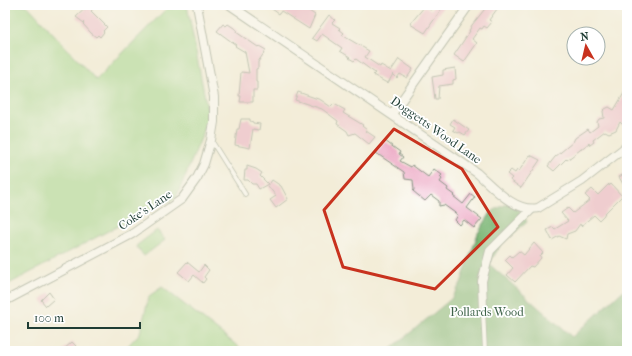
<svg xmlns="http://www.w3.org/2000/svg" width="632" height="356" font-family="'IM FELL French Canon',serif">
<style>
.green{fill:#9bd487;stroke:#5d885e}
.forest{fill:#7cb674;stroke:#4e7a54}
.building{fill:#eca7c3}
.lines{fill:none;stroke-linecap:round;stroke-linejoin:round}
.service-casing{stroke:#899586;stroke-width:5.5}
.minor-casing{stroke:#899586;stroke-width:10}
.service{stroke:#fff;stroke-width:4}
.minor{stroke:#fff;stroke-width:8}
.marked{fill:none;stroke:#c8321e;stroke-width:3;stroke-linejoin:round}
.labels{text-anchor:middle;stroke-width:3.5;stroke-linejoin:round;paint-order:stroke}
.street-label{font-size:12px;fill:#1f3d34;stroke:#fff}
.park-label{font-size:12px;fill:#3e6349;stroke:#fff}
</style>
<rect width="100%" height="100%" fill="#fff"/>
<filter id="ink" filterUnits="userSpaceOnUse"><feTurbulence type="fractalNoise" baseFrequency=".025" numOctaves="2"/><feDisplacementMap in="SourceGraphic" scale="8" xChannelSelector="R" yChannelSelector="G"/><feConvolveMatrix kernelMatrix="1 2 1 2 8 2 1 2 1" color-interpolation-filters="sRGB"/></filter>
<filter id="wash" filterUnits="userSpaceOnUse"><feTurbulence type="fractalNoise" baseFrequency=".012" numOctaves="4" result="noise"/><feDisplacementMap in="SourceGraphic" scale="16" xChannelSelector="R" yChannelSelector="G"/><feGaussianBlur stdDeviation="0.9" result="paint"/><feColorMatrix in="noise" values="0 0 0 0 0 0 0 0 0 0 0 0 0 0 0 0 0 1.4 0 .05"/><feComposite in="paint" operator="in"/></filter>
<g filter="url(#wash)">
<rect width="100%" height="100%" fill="#f3edd8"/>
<g class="green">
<path d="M5,5H27L96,80L170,5H187L209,119L176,198L110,230L5,286Z"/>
<path d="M157,230L165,240L144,256L136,246Z"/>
<path d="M162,287L244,351H123L140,333L149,296Z"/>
</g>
<path class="forest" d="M509,203L522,212L527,222L502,243L489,264L572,337L627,287V351H388L451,299L461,283L478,233L492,211Z"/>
<g id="blocks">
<g class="building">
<path d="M89,5H97L91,11L107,27L103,31L104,32L100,37L98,35L96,37L91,33L83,24L84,23L76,17Z"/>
<path d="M271,5H300L315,15L309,29L281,11L279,14L272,9L274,7Z"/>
<path d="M434,5H444L425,33L410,24L425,6L431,10Z"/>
<path d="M488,5H500L489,20L492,22L487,28L484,26L482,29L480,28L472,39L477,43L464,62L454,55L470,31H469L472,25Z"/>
<path d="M329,15L335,20L332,23L340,28L339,29L344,33L342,35L369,51L365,57L380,67L381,65L391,71L399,59L413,69L407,78L400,74L397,78L393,74L388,83L385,82L373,75L375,73L356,59L354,61L349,58L350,57L340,51L342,48L322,34L317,41L312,38Z"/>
<path d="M223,24L226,26L228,24L237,30L236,32L258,47L259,46L266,50L258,62V68L256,69V82H257V90H253V102H240L241,96H239L241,72L249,73L245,52L235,46L236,45L217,31Z"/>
<path d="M455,68L456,79L453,80V84L439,86L438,99H435L432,77L443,75V70Z"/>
<path d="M627,88V120L623,125L620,122L616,130L609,133L605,131L593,140L594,142L590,145L589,143L567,160L566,159L554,171L548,166L555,157L573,142L575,138L588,129L590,132L598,126L597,122L599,119L604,118L603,111L605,109L609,107L614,110Z"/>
<path d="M298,92L321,100L331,107L334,104L345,110L343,113L363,125L362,126L367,130L366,131L375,137L369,144L355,133L349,135L347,131L337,124L338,121L322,109L295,100Z"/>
<path d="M241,119H250V121L253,122V123L260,124L259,130L253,129L250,148L235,145L237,129H239Z"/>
<path d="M453,119L469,130L465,135L460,132L458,133L453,130L455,127L450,124Z"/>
<path d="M385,141L400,152L399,154L403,157L400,161L411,167L412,165L428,177L434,169L442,175L440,177L442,179L440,182L448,188L447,190L454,195L453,196L463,204L471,194L475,197L467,208L482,219L474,228L464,220L460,225L455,220L458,215L444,205L439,206V201L431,195L425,201L413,191L414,190L413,180L405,179L404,172L376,153Z"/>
<path d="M530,155L540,160L521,188L510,180L512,178L507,174L511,170L515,173L517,170L519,171Z"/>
<path d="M247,166L256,169L262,173L260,176L268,184L259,189L256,184H252L248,180H244L245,170H247Z"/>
<path d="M627,172V181L623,184L619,177Z"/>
<path d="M272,180L281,186L288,199L276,208L270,200L276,196L268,186Z"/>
<path d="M609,184V186L611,184L622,196L604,214V215L599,220L594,215L581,226L580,224L575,231L567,234L566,239L559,236L552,240L547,230L553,227L555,229L568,221L561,213L568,208L573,213L590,200L585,195L592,189L598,195Z"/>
<path d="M534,243L543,253L540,256L541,258L533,267L530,266L515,282L507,275L513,268L505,260L510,255L512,257L519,251L524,255Z"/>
<path d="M187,262L199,272L204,265L209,270L204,277L206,279L203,283L194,275L189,281L178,272Z"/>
<path d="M49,292L54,299L46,306L41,300Z"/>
<path d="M72,342L76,346L71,351H62Z"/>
</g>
</g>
</g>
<g filter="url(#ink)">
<use href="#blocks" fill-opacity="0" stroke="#899586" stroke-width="1"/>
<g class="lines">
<defs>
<g id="service">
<path d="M211,140L245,194"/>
<path d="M483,310L485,351"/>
</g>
<g id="minor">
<path d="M230,5L477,173C493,187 515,213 538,208L582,181L627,146"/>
<path d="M392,114L469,5"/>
<path d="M5,301L132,234L182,199L197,178L204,164L211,140L214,122V97L197,5"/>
<path d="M483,310L482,281L490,251L532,209"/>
</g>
</defs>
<use href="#service" class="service-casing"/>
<use href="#minor" class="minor-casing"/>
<use href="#service" class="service"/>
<use href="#minor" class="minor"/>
</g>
</g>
<path d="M0 0H632V356H0ZM394,129L462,169L498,227L435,289L343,267L324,210Z" fill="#f3edd8" fill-opacity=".55" fill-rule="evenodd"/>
<path class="marked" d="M394,129L462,169L498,227L435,289L343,267L324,210Z"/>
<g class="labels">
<g class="street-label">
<text transform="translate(436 130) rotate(35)" y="4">Doggetts Wood Lane</text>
<text transform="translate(145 210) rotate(-34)" y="4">Coke's Lane</text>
</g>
<g class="park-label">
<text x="487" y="316">Pollards Wood</text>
</g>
</g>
<rect width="632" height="356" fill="none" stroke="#fff" stroke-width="20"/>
<g transform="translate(586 46) rotate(352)"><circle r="19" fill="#ffffff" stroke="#a5b1ae"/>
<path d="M0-3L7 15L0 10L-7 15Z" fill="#c8321e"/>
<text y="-6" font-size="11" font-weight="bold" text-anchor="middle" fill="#1f3d34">N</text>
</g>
<path d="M28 322v6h112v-6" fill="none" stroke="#1f3d34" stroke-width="2"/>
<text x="34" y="322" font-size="12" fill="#1f3d34" stroke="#ffffff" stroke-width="3" paint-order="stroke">100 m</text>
</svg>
